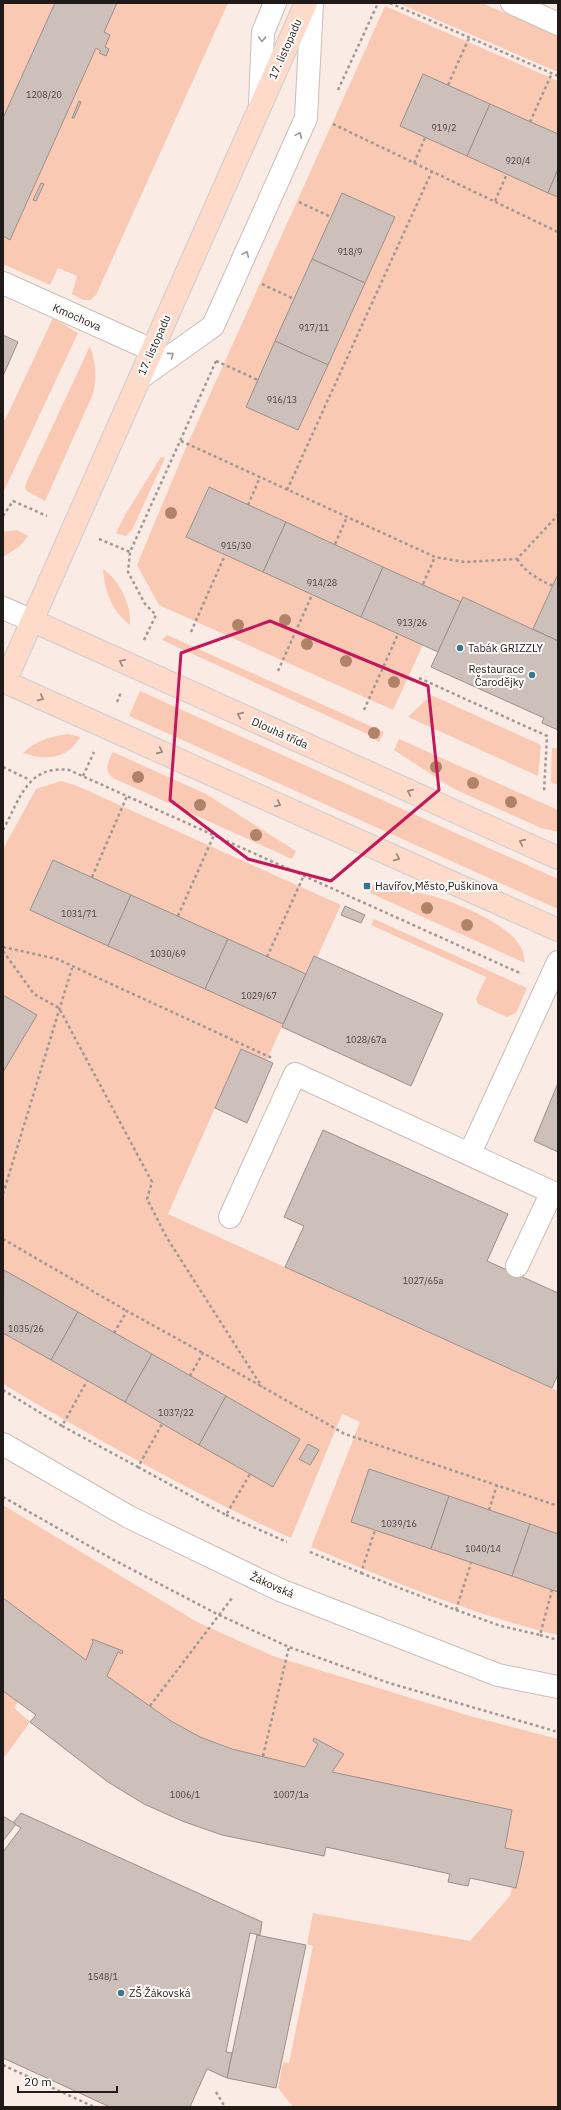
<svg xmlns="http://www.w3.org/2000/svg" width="561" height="2110" font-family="'IBM Plex Sans',sans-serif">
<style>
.green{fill:#f9c9b4}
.building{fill:#cdc0ba;stroke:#9c8f89}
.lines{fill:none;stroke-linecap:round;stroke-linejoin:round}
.minor-casing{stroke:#cbbdb7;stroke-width:24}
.major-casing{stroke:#cecdcc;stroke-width:24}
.path{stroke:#a29893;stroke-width:2.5;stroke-dasharray:3 3;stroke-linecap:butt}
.minor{stroke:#fff;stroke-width:22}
.major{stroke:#fddaca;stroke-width:22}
.tree{fill:#b08368}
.oneway{stroke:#9b9898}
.oneway2{stroke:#9a847a}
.marked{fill:none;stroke:#c2185b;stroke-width:3;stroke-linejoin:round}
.poi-dot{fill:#39758d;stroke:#fefcfa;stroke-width:1.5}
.labels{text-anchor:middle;stroke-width:4;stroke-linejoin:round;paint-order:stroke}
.number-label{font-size:9px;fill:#4b4441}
.street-label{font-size:11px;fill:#201b19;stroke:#fefcfa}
.poi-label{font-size:11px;fill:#201b19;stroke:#fefcfa;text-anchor:start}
</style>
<rect width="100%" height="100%" fill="#faece5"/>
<g class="green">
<path d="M3,3H55L3,118Z"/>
<path d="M117,3H228L96,295L90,300H83L72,294L77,276L58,268L50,285L3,264V236L10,239L96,48L101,51L99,53L105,47L110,35L104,32Z"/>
<path d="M398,3H482L558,36V72Z"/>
<path d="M385,6L558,81V574L533,629L463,598L461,602L208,487L186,537L423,645L393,710L159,605L137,565L185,450Z"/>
<path d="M53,318L78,333L3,493V419L5,420Z"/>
<path d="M90,346C96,363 97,376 93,394L45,501L27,491L25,487L27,481Z"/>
<path d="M161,457L165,458L132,530L126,536L116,533L125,515Z"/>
<path d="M17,530L28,536L20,546L3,557V532Z"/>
<path d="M103,569C120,581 131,604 130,625C111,610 105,592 103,569Z"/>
<path d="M167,635L384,732L379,742L367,734L162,640Z"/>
<path d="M140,691L558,879V909L129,716Z"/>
<path d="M431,695L541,745L538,776L408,717Z"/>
<path d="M68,734L80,737C68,759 45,761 23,753C35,741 51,736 68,734Z"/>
<path d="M399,739L558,810V832L541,828L454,789L394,750Z"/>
<path d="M552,748H558V785L551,782Z"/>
<path d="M113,752L206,794L296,851L292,859L113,778C103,770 108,762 113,752Z"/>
<path d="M61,781L75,785L341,905L317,957H313L306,974L53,860L30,910L283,1024L267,1060L241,1049L168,1214L558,1391V1635C473,1615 391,1581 311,1547L360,1422L342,1414L291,1538C192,1493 97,1439 3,1384V849L36,789Z"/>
<path d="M373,884C395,889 418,891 439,898C460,904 507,925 518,943C523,949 524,956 525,963L370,893Z"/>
<path d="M374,919L527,988L516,1013L507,1017L478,1004L476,999L486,977L371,925Z"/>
<path d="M3,1505L197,1622L273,1656L470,1716L558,1739V2107H293L278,2088L283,2062L289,2063L313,1946L307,1944L313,1913L470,1941L510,1896L512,1888H516L523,1852L505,1848L512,1811L332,1772L341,1755L314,1739L313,1741L318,1744L305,1767C270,1758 232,1752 199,1737C166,1721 137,1697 107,1676L118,1652L122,1653L123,1651L92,1639L93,1642L86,1660L3,1598Z"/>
<path d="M3,1691L18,1702L14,1708L30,1722L3,1759Z"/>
</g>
<g class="building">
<path d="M55,3H117L104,32L110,35L105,47L109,49L106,56L99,53L101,51L96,48L10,240L3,236V118Z"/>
<path d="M423,74L490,104L467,156L400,126Z"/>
<path d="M79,101L81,102L74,118H72Z"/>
<path d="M490,104L558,134V169L548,193L467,156Z"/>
<path d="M558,169V197L548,193Z"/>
<path d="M41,183L44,184L36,201L33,200Z"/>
<path d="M342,193L395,217L365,283L312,259Z"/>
<path d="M312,259L365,283L328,365L275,341Z"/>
<path d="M3,335L18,342L3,376Z"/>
<path d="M275,341L328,365L298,430L246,407Z"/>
<path d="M209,487L286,522L263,572L186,537Z"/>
<path d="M286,522L383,567L361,617L263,572Z"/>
<path d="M383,567L461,602L438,652L361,617Z"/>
<path d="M558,574V641L533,629Z"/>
<path d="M463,597L558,641V730L542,723L544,718L431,667Z"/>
<path d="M53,860L131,895L108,946L30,910Z"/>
<path d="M131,895L228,939L205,989L108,946Z"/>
<path d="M345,906L365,915L361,923L341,915Z"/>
<path d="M228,939L306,974L283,1024L205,989Z"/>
<path d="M314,956L443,1014L411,1086L282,1027Z"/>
<path d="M3,995L37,1015L3,1072Z"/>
<path d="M241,1049L273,1063L247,1123L215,1108Z"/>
<path d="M558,1083V1152L534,1141Z"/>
<path d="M323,1130L508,1214L487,1261L558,1293V1374L552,1388L285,1267L304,1226L284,1217Z"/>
<path d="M4,1270L78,1312L51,1360L3,1333Z"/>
<path d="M78,1312L152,1354L125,1402L51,1360Z"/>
<path d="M152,1354L226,1396L199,1445L125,1402Z"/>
<path d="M226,1396L300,1439L273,1487L199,1445Z"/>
<path d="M308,1444L319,1450L310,1465L299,1459Z"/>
<path d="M369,1469L449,1496L431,1549L351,1522Z"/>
<path d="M449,1496L530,1524L512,1576L431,1549Z"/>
<path d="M530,1524L558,1534V1592L512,1576Z"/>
<path d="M3,1598L86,1660L93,1642L92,1639L123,1651L122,1654L118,1652L107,1676L171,1721L200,1737L232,1749L305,1767L318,1744L313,1741L314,1738L344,1754L332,1772L512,1810L505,1848L524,1852L516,1888L470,1878L468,1886L448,1882L450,1874L326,1847L324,1856L222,1835L182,1821L144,1804L108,1782L30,1722L36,1715L3,1691Z"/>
<path d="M21,1813L262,1922L260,1935L250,1933L226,2052L232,2053L227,2078L207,2069L190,2107H110L3,2058V1852L21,1828L13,1823Z"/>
<path d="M3,1816L16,1824L3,1841Z"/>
<path d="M257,1935L306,1945L276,2088L227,2078Z"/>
</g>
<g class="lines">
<defs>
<g id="minor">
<path d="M512,3L558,24"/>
<path d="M260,104L263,32L275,3"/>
<path d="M3,283L152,350"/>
<path d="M140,378L213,326L306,118L312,3"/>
<path d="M3,608L33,621"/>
<path d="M470,1153L558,962"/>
<path d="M230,1217L295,1074L558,1195"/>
<path d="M517,1266L552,1192"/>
<path d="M3,1444L129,1517L280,1590L498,1675L558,1687"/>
</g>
<g id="major">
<path d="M306,3L5,682L558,930"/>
<path d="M33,621L558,858"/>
</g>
</defs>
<use href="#minor" class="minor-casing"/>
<use href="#major" class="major-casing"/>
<g class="path">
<path d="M390,3L558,76"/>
<path d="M448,85L469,38"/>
<path d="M338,90L378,3"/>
<path d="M530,122L552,73"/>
<path d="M333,124L558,232"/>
<path d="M414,163L425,138"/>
<path d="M495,201L507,174"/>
<path d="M299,202L331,217"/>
<path d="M262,284L294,299"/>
<path d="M216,361L258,380"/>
<path d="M181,441L435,557L465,562L517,559L558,515"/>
<path d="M287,490L432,171"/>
<path d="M248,505L260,477"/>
<path d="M3,516L13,501L47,516"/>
<path d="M99,539L130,552"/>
<path d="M335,544L347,517"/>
<path d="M517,559C526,573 538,579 553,586"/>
<path d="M423,584L435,557"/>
<path d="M191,632L225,555"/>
<path d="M144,640L156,615L145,604L128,572L130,552L217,359"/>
<path d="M278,671L312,595"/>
<path d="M419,678L547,736L544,791"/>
<path d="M117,702L121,692"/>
<path d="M364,710L398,634"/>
<path d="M3,767L30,780"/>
<path d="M83,776L94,752"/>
<path d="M3,830C20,799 27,765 69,770L522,974"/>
<path d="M92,877L127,796"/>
<path d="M178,916L214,835"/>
<path d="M3,947L57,959L272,1058"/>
<path d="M3,951L34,994L59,1008L152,1182L147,1199L167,1238L262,1387"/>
<path d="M267,957L304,875"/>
<path d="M3,1194L72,968"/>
<path d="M3,1239L127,1311"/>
<path d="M114,1333L127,1311L203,1353"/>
<path d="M190,1376L203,1353L345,1434L558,1506"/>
<path d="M3,1390L62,1426L87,1381"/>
<path d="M62,1426L138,1467L162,1424"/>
<path d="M138,1467L226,1515L250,1474"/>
<path d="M3,1497L112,1559L219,1615L289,1647L389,1683L558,1732"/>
<path d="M489,1510L497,1485"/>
<path d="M226,1515L287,1542"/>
<path d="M310,1552L361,1573L375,1530"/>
<path d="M361,1573L456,1610L471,1563"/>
<path d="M456,1610L501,1626L540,1635L552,1590"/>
<path d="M540,1635L558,1640"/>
<path d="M150,1706L232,1598"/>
<path d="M263,1756L289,1647"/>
<path d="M3,2065L94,2107"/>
<path d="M216,2092L225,2107"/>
</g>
<use href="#minor" class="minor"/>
<use href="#major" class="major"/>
</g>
<g class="tree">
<circle cx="171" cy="513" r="6"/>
<circle cx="285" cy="620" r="6"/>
<circle cx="238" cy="625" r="6"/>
<circle cx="307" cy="644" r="6"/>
<circle cx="346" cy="661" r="6"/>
<circle cx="394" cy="682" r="6"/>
<circle cx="374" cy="733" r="6"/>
<circle cx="436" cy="767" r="6"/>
<circle cx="138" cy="777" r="6"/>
<circle cx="473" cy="783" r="6"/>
<circle cx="511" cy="802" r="6"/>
<circle cx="200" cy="805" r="6"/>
<circle cx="256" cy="835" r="6"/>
<circle cx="427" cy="908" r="6"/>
<circle cx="467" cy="925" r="6"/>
</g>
<defs><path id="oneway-chevron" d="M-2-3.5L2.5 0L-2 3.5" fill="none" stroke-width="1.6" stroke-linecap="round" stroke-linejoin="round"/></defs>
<g class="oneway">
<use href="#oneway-chevron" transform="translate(262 39) rotate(92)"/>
<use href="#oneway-chevron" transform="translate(299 135) rotate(-66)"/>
<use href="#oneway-chevron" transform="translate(246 254) rotate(-66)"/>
<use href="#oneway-chevron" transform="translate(171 355) rotate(-36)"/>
</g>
<g class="oneway2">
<use href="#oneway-chevron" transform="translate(122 662) rotate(-155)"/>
<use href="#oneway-chevron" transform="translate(41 698) rotate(24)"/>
<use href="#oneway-chevron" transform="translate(240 715) rotate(-156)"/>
<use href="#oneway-chevron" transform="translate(160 751) rotate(24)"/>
<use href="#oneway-chevron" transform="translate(410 792) rotate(-156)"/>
<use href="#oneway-chevron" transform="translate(278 804) rotate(24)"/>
<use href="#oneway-chevron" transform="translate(522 842) rotate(-156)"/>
<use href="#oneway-chevron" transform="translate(397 858) rotate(24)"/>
</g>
<path class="marked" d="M270,621L428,686L439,790L331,881L248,859L170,800L181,653Z"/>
<g class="poi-dot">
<circle cx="460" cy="648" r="4"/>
<circle cx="532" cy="675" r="4"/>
<rect x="363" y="882" width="8" height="8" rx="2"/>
<circle cx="121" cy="1993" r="4"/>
</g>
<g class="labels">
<g class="number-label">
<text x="44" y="98">1208/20</text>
<text x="444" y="131">919/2</text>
<text x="518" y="164">920/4</text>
<text x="350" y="255">918/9</text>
<text x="314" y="331">917/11</text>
<text x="282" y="403">916/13</text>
<text x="236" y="549">915/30</text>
<text x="322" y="586">914/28</text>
<text x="412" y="626">913/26</text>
<text x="79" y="917">1031/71</text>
<text x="168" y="957">1030/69</text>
<text x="259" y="999">1029/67</text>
<text x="366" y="1043">1028/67a</text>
<text x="423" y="1284">1027/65a</text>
<text x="26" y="1332">1035/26</text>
<text x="176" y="1416">1037/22</text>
<text x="399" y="1527">1039/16</text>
<text x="483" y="1552">1040/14</text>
<text x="185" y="1798">1006/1</text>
<text x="291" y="1798">1007/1a</text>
<text x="103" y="1980">1548/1</text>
</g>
<g class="street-label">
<text transform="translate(285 49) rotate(-66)" y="4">17. listopadu</text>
<text transform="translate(77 317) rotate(24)" y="4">Kmochova</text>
<text transform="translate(154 345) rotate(-66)" y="4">17. listopadu</text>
<text transform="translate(280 733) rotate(24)" y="4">Dlouhá třída</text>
<text transform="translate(272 1585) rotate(24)" y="4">Žákovská</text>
</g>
<g class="poi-label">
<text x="468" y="652">Tabák GRIZZLY</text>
<text x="524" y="673" text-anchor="end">Restaurace<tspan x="524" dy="13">Čarodějky</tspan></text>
<text x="375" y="890">Havířov,Město,Puškinova</text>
<text x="129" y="1997">ZŠ Žákovská</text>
</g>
</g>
<rect width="561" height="2110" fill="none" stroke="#201b19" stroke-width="8"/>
<path d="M18 2086v6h99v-6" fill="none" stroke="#201b19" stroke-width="2"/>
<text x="24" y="2086" font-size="12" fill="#201b19" stroke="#fefcfa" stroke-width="3" paint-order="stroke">20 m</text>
</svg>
